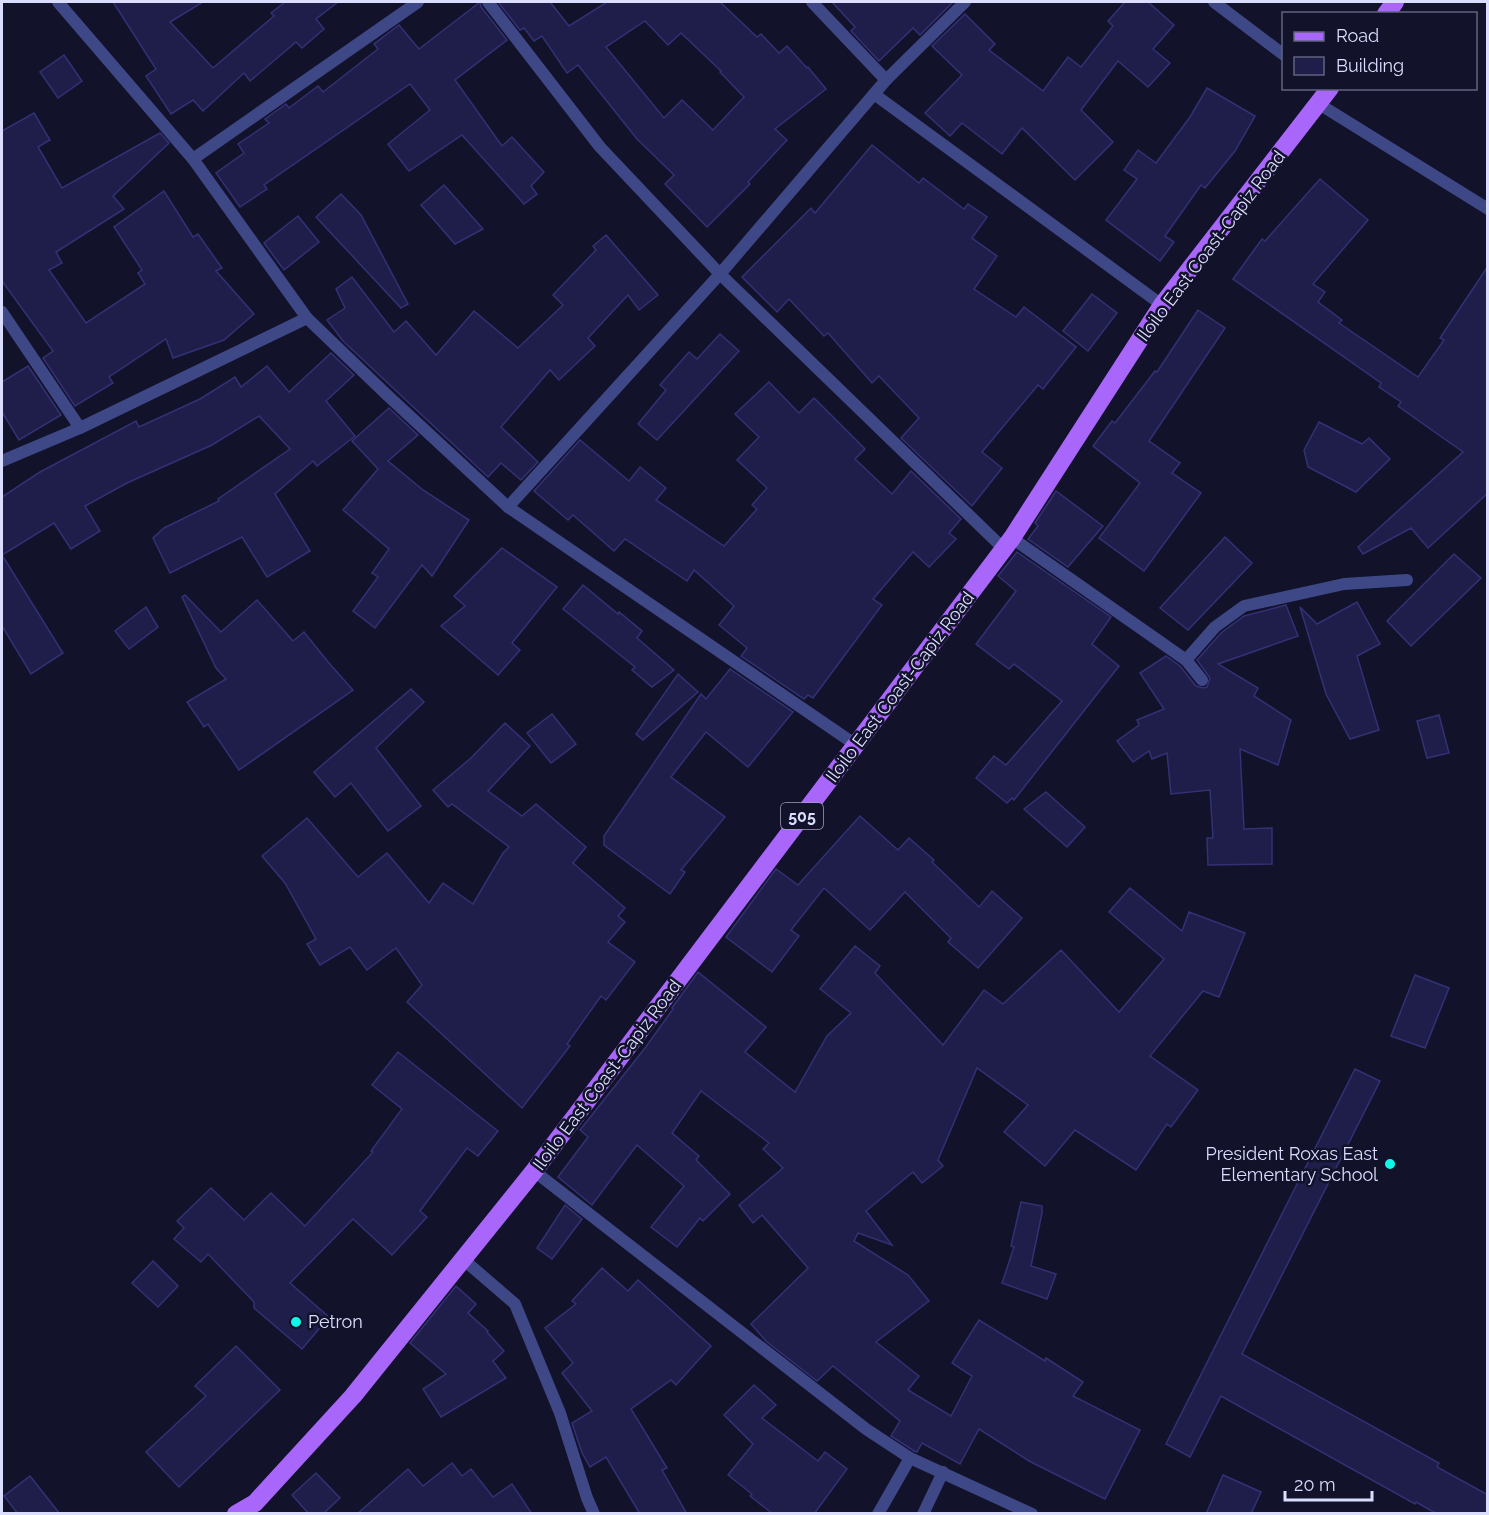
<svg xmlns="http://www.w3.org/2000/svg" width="1489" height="1515" font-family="Raleway,sans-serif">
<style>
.building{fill:#1f1e4a;stroke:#333175;stroke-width:1.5;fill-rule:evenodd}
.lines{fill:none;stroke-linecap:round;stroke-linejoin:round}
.street{stroke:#3e4887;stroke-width:12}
.primary{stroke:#a966fa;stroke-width:18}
.poi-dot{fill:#0ef8e7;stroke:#12122a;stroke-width:2}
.labels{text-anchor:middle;stroke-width:5;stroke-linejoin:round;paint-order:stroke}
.shield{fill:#12122a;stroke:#9fa0be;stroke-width:1.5}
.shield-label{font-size:16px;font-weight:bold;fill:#dbddfe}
.street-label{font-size:18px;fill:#dbddfe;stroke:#12122a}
.poi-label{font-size:18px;fill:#dbddfe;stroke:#12122a;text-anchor:end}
</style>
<rect width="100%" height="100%" fill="#12122a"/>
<g class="building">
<path d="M113,2H203L170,22L213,68L274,16L271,13L285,2H338L316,19L324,29L302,48L296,42L250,81L244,73L203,111L193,100L171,114L146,76L156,69Z"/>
<path d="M480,2L481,7L507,40L455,80L502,146L512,137L544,172L531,186L537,194L524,204L462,135L409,171L388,144L430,110L410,84L264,185L267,189L240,207L216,173L244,153L238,144L269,123L265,119L286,104L289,108L318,86L323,92L378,49L374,44L399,25L419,49Z"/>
<path d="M498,2H550L569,26L607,2H720L757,37L761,34L779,53L787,46L807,68L808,67L826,89L775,129L787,140L748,182L750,184L707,227L665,184L674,175L637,139L578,65L567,73L542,36L534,41L524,28L520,30ZM645,21L668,45L681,33L721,71L720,72L744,97L713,130L682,100L664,118L606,47Z"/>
<path d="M832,2H953L920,35L913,28L879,61L851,31L855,27Z"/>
<path d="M1125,2H1148L1174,25L1153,49L1170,63L1148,87L1118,61L1081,110L1113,142L1075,180L1022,128L1002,154L962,123L950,136L925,113L962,75L932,46L965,14L995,44L989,50L1043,91L1068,57L1081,67L1113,26L1108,21Z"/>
<path d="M64,55L82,81L58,98L40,72Z"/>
<path d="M1207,88L1255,116L1235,151L1205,188L1201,185L1165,236L1174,242L1160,261L1106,220L1137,179L1124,170L1138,150L1156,163L1190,117Z"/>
<path d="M34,113L50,140L38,147L62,188L160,133L169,143L113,196L124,209L56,252L62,263L49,270L86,323L145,284L138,273L142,270L114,227L164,191L193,237L198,234L222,268L216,271L254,314L224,340L173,358L166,339L109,377L113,383L75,406L43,358L53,351L2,281V131Z"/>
<path d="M872,145L919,183L923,178L964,209L968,204L987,217L972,238L997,256L974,289L1016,317L1024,307L1076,347L1043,389L1038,385L982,452L1002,468L972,506L901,438L919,418L879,376L872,383L828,333L824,336L789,299L777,312L742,277L811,208L815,213Z"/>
<path d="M1320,179L1368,220L1313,284L1325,292L1318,302L1342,320L1339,323L1418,377L1444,340L1440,338L1488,266V493L1428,548L1411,528L1363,554L1358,547L1463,452L1398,406L1401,402L1379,387L1381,383L1233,279L1262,239L1265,241Z"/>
<path d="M444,185L483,229L455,244L421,205Z"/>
<path d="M341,194L361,215L408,304L401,308L316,217Z"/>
<path d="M298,216L319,242L284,270L264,243Z"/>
<path d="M606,235L658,295L639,310L628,295L588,338L595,346L559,380L550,370L501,427L538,462L521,480L501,463L488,477L343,341L327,320L345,308L336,289L352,277L394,332L406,321L436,355L474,311L518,348L563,305L553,295L596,250L593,246Z"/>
<path d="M1092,294L1117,313L1088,351L1063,331Z"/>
<path d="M1198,310L1225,328L1149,441L1180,463L1172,473L1201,493L1144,571L1099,538L1140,483L1093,446L1112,421L1115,423L1155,371L1157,372Z"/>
<path d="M720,334L739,351L657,440L638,424L666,390L660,385L689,352L697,359Z"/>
<path d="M331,353L354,375L326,401L355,436L317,466L313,461L275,494L310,551L267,577L242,537L170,573L153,538L164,528L219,501L218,499L290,449L259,416L212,445L127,483L85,506L100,531L71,549L54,523L2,555L63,653L31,674L2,626V497L40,472L136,421L139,427L200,399L235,377L241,387L267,366L289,392Z"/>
<path d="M28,366L61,415L19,440L2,412V382Z"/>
<path d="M769,382L799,413L814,398L865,449L855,459L892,494L911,471L961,519L949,533L956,539L929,567L913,552L873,599L882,605L813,698L808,695L804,699L741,656L747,648L719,625L734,606L694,570L687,581L625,539L614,551L573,515L568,520L534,491L580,440L629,481L640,467L666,488L656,500L724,546L757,509L752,505L767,488L737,460L759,437L735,414Z"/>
<path d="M389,408L418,435L388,461L423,490L469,520L432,576L422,565L375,628L353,611L378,577L372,573L389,549L343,510L378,469L352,441Z"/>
<path d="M1319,422L1362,444L1369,438L1390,459L1356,492L1308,467L1304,450Z"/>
<path d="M1056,491L1103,526L1068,567L1028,539L1038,526L1035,523Z"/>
<path d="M1225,537L1252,563L1188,630L1160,608Z"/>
<path d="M502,548L557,587L512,643L520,650L498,675L441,626L465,606L454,596Z"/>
<path d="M1017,552L1111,617L1092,644L1119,666L1014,800L1012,798L1007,803L976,778L994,756L1006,765L1062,701L1014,664L1009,669L976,644L1016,591L998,576Z"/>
<path d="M1454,554L1481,578L1411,646L1387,621Z"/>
<path d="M583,585L618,614L619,612L642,631L637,638L674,670L652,687L632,670L635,667L563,609Z"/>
<path d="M185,595L221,632L257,600L293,641L304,632L329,663L353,690L239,770L208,724L204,727L187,702L226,679L216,668L182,597Z"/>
<path d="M1357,602L1380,644L1357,656L1379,730L1350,739L1326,694L1300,607L1317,624Z"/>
<path d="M1286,605L1298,636L1218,664L1258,688L1254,696L1291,720L1278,765L1240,749L1244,829L1272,828V864L1208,865L1207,838H1213L1210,790L1171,794L1167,753L1152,759L1149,751L1133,762L1117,741L1139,725L1137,720L1164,709L1140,673L1166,656L1180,666L1196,686L1203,688L1207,687L1210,678L1197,660L1221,633L1244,616Z"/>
<path d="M146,607L158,627L129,649L115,631Z"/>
<path d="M730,669L793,712L748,767L706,732L671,777L725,817L681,870L685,872L670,894L604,845V836L701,694L706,699Z"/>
<path d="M678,674L698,692L643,740L636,734Z"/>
<path d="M411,689L424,702L376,748L421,806L388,831L351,783L335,797L314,772Z"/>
<path d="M552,714L576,744L551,763L527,733Z"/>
<path d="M1439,715L1449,753L1427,758L1417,721Z"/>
<path d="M505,723L530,746L488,791L522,816L536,804L586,847L573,863L625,908L618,916L625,922L608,942L635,962L606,1000L601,996L567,1044L570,1046L522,1108L407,1002L422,985L396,948L367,970L350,947L320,965L307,944L316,939L285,883L262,856L307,818L358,877L387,853L429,903L443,883L473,904L503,853L509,847L452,804L448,807L433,790L471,758Z"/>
<path d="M1046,792L1085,827L1067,847L1024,809Z"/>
<path d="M860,816L898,850L909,838L934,860L932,862L979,907L992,891L1022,918L978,968L948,942L951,938L905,892L870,930L824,888L791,930L799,936L772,972L726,937L776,869L798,885Z"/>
<path d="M1130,888L1182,931L1189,912L1245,933L1219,997L1203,991L1150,1056L1198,1090L1171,1127L1167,1124L1136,1170L1075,1130L1045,1166L1004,1132L1028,1105L977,1068L938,1160L943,1166L922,1183L913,1172L866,1211L892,1245L858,1233L854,1241L908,1275L929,1301L876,1342L919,1376L908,1390L951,1416L972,1376L952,1363L979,1320L1045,1361L1046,1358L1083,1382L1073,1396L1140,1430L1105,1499L1029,1461L979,1429L960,1464L922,1443L917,1452L914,1451L891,1436L900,1421L833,1366L817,1381L767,1342L751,1324L808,1268L762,1215L753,1223L739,1205L783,1168L763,1149L769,1143L701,1091L672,1133L699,1156L696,1160L730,1194L703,1221L700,1218L677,1247L651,1227L684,1186L637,1145L592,1205L558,1177L588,1137L580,1130L645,1048L673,1009L672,1008L698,972L766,1027L745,1052L795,1092L827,1036L851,1013L820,989L855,946L880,966L875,973L943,1045L984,990L1003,1004L1061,950L1119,1012L1164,959L1109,912Z"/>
<path d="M1415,975L1449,988L1425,1048L1391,1036Z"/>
<path d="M398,1052L498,1131L478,1156L467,1148L420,1211L427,1217L392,1255L353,1219L290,1283L329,1317L302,1349L254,1308V1302L208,1254L201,1262L174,1239L184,1228L177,1221L211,1188L244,1220L271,1193L305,1226L373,1152L371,1151L402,1109L372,1085Z"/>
<path d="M1355,1069L1380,1081L1242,1354L1439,1463L1437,1467L1488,1495V1514H1437L1416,1502L1415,1504L1221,1396L1190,1457L1166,1444Z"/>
<path d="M1021,1202L1042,1206V1213L1031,1266L1056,1274L1047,1299L1002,1283L1014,1247L1011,1246Z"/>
<path d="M565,1205L582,1219L552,1259L537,1248Z"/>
<path d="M153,1261L178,1286L158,1307L132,1283Z"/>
<path d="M602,1268L628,1291L638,1280L711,1346L676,1385L671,1380L631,1409L667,1468L662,1470L687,1514H640L606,1457L590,1467L582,1453L572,1423L592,1411L562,1373L573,1363L545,1328L576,1304L572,1301Z"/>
<path d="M456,1286L476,1304L468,1313L488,1331L487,1332L504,1351L493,1361L506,1378L441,1417L423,1389L446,1374L410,1343Z"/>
<path d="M236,1346L280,1390L179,1487L146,1452L206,1396L195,1386Z"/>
<path d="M754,1385L776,1405L762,1418L818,1461L825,1452L847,1469L814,1514H773L750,1496L752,1494L728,1475L753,1444L724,1415Z"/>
<path d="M452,1463L462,1476L471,1469L493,1497L512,1484L532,1514H357L408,1469L423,1486Z"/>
<path d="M316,1473L340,1498L323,1514H309L292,1495Z"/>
<path d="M1223,1475L1261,1492L1251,1514H1206Z"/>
<path d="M30,1476L60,1514H18L4,1496Z"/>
</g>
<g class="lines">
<g class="street">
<path d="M58,2L193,159L307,318L386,394L508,507L856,745"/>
<path d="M488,2L600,147L720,274L1004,549"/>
<path d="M812,2L886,80"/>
<path d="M1214,2L1284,55"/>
<path d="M874,94L1162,305"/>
<path d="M1319,104L1488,209"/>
<path d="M193,159L418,2"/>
<path d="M2,312L80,428"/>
<path d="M2,461L80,428L307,318"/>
<path d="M508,507L720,274L886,80L965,2"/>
<path d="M1012,538L1186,660L1202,680"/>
<path d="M1186,660L1215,627L1244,606L1344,584L1407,580"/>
<path d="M534,1171L866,1429L910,1458L1032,1514"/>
<path d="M464,1260L515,1304L560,1413L587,1498L594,1514"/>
<path d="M878,1514L910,1458"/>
<path d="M923,1514L943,1472"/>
</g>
<g class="primary">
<path d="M1386,14L1395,2"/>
<path d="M236,1514L255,1503L353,1396L534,1171L1012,538L1162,305L1330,88"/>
</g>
</g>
<g class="poi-dot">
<circle cx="1390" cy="1164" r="6"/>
<circle cx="296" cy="1322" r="6"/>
</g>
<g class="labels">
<rect class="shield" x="781" y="803" width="42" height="26" rx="4.5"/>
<g class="shield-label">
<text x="802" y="822">505</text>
</g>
<g class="street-label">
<text transform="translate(1211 246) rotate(-53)" y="6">Iloilo East Coast-Capiz Road</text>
<text transform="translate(900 687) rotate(-53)" y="6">Iloilo East Coast-Capiz Road</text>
<text transform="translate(607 1075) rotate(-53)" y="6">Iloilo East Coast-Capiz Road</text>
</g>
<g class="poi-label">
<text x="1378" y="1160">President Roxas East<tspan x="1378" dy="21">Elementary School</tspan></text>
<text x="308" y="1328" text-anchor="start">Petron</text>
</g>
</g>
<rect width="1489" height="1515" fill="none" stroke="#dbddfe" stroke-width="6"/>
<rect x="1282" y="12" width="195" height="78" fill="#12122a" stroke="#62637f" stroke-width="1.5"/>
<rect x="1294" y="32" width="30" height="9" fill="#a966fa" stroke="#62637f" stroke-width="1.5"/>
<text x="1336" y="42" font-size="18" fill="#dbddfe">Road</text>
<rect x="1294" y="57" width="30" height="18" fill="#1f1e4a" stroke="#62637f" stroke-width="1.5"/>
<text x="1336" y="72" font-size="18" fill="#dbddfe">Building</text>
<path d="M1285 1491v9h87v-9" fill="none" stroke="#dbddfe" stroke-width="3"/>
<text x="1294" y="1491" font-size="18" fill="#dbddfe" stroke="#12122a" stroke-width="4.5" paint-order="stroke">20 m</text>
</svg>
